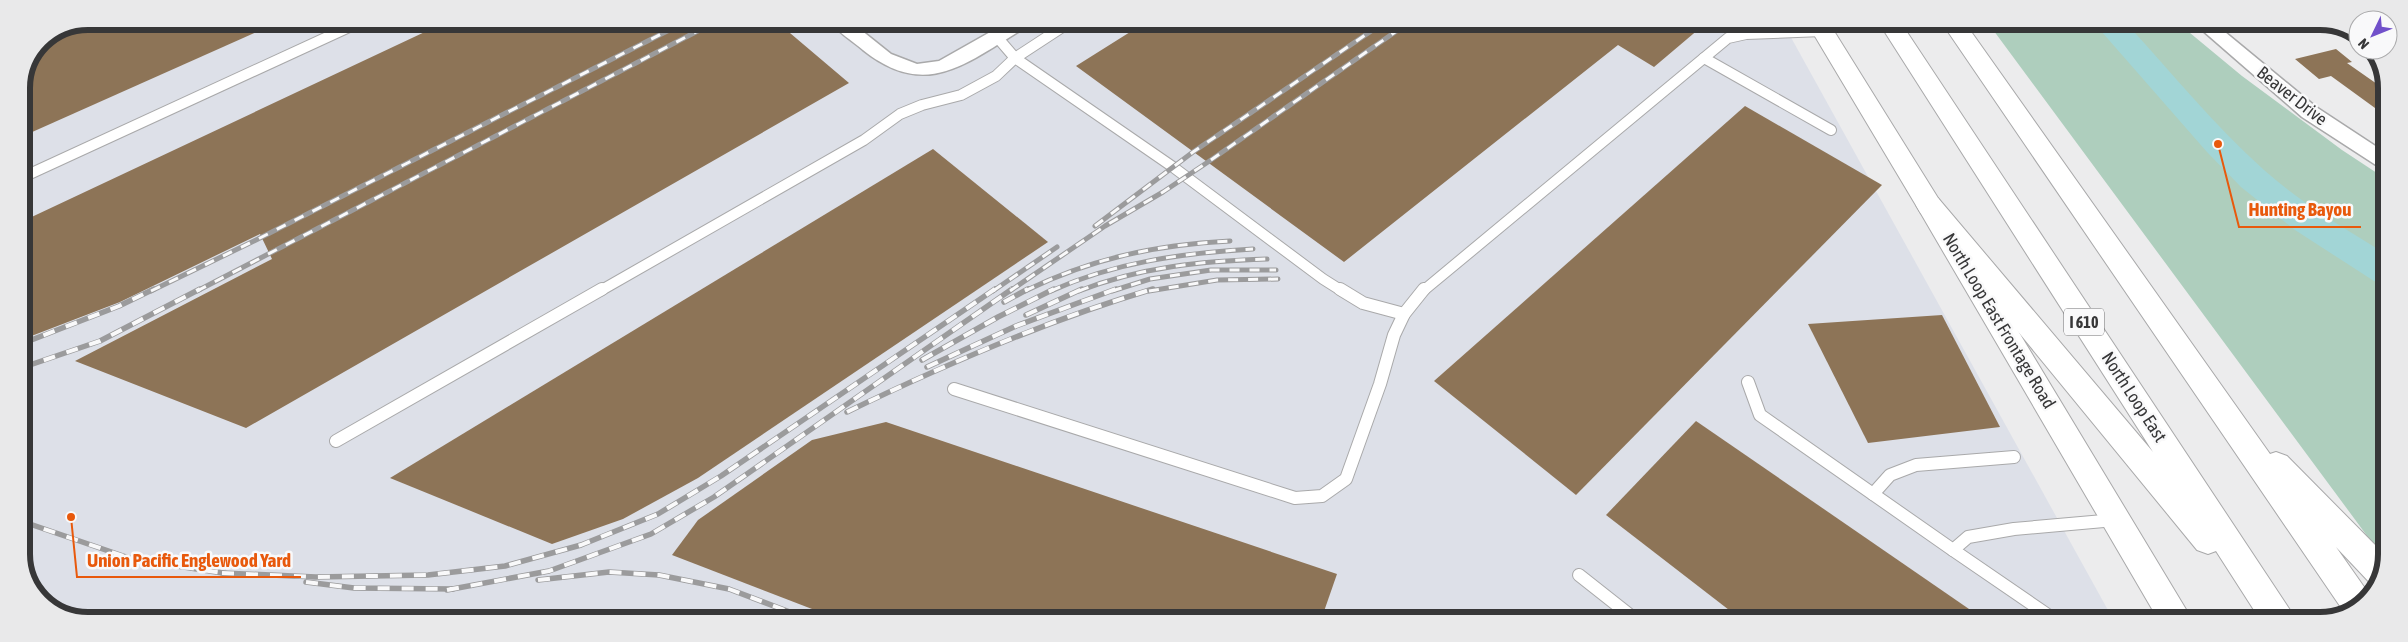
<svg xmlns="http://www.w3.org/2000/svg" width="2408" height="642" font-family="'Asap Condensed',sans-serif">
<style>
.built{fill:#dde0e8}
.green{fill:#aecebd}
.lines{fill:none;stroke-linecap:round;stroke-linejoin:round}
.river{fill:#a2d5d6;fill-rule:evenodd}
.building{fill:#8d7457}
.lane-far1-casing{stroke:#a9a9aa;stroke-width:12}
.lane-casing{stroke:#a9a9aa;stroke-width:14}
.street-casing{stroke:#a9a9aa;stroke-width:3}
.secondary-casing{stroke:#a9a9aa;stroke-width:2}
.highway-casing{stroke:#a9a9aa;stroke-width:2}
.lane-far1{stroke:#fff;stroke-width:10}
.lane{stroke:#fff;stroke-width:12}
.street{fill:#fff;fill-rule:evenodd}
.secondary{fill:#fff;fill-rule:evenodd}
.highway{fill:#fff;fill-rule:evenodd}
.rail-far1-casing{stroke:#9b9b9c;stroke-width:5}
.rail-casing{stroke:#9b9b9c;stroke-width:5.5}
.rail-far1{stroke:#f9f9fa;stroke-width:3;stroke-dasharray:10;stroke-linecap:butt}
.rail{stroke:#f9f9fa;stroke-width:4;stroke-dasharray:12;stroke-linecap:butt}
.labels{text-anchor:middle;stroke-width:5;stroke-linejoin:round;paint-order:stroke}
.shield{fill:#f9f9fa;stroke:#717172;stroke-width:1}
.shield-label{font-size:16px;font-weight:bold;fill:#373738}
.street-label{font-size:18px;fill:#373738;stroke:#f9f9fa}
.rim{fill:none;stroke:#373738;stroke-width:6}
.leader{fill:none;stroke:#e8590c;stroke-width:2}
.callout-dot{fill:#e8590c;stroke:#f9f9fa;stroke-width:2}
.callout-label{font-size:19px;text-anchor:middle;font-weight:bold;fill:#e8590c;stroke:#f9f9fa;stroke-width:5;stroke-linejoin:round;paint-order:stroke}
</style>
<rect width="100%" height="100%" fill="#ececed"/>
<path class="built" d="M88,21L1783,23L2114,621L71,619L38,598L21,558V88L41,41Z"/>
<path class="green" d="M1988,23H2178L2242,76L2342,150L2386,179L2385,569L2379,552Z"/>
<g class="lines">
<path class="river" d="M2094,23H2126C2171,72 2214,125 2264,170C2301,203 2344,228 2386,254V284L2374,281L2295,230L2241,187L2207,152Z"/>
</g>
<g class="building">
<path d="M88,21H281L21,137V88L41,41Z"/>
<path d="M446,22H777L849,83L246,428L75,361L272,259L260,234L120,302L21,340V222Z"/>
<path d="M1146,22L1407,23H1706L1654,67L1618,45L1344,262L1076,66Z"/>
<path d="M2336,49L2352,62L2347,63L2387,91L2386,116L2331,76L2319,79L2295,59Z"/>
<path d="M1745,106L1882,185L1576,495L1434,381Z"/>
<path d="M933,149L1048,242L698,478L623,519L552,544L390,478Z"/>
<path d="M1942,315L2000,427L1868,443L1808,324Z"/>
<path d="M1696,421L1985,620H1742L1606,515Z"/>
<path d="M886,422L1337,574L1321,620L838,619L672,555L698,520L812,440Z"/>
</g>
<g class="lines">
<defs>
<g id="lane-far1">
<path d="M1070,22L1015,58L1173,167L1323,279L1342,291"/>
<path d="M1704,58L1831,130"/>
<path d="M21,178L360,22"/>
<path d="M600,291L864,140L900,114L922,105L961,95L996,76L1015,58L997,37"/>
<path d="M1423,291L1728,38L1746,34L1823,31"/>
</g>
<g id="lane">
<path d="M1340,289L1363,303L1404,314"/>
<path d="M1748,382L1760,415L1953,550L1968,537L2014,529L2115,520"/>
<path d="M954,389L1295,498L1322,496L1346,479L1380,384L1394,335L1404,314L1424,289"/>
<path d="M336,441L602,289"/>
<path d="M1873,494L1890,475L1916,465L2014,457"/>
<path d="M1953,550L2055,620"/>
<path d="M1579,575L1636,620"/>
</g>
<g id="street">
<path d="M831,22H851L891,54L917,64L939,61L1008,22H1031L1028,26C968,61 928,102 863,50C853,41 838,33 831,22Z"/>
<path d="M2194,23H2214L2316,107L2386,153V169L2379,167L2302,117Z"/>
</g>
<path id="secondary" d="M1807,23H1829L1938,198L2193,621H2159L1920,212Z"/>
<g id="highway">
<path d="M1879,23H1901L2290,610L2295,621H2261L2216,551L2208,554L2197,550L1920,212L1916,205L1920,198L1929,196L1938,198L2153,452Z"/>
<path d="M1942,23H1965L2270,454L2276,452L2287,456L2385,555V571L2375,586L2371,584L2336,547L2369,594L2361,607L2344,612Z"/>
</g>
</defs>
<use href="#lane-far1" class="lane-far1-casing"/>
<use href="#lane" class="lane-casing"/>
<use href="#street" class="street-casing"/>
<use href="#secondary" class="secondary-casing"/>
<use href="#highway" class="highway-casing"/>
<use href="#lane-far1" class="lane-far1"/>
<use href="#lane" class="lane"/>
<use href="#street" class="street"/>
<use href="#secondary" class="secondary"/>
<use href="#highway" class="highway"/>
<defs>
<g id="rail-far1">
<path d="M1095,226L1193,152L1383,23"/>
<path d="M151,291L256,240L685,22"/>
<path d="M197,291L715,22"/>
<path d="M993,291L1057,247"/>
<path d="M1010,291L1105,226L1163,192L1208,162L1408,23"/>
<path d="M1025,291C1093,258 1155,245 1230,241"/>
<path d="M1051,291C1115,262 1184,253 1253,249"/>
<path d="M1079,291C1140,267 1202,261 1267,259"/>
<path d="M1112,291L1150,279L1211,270H1276"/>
<path d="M1149,291L1217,280L1278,279"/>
</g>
<g id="rail">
<path d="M1004,302L1028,289"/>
<path d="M1026,315L1082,289"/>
<path d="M21,344L119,306L154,289"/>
<path d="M922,360L998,317L1054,289"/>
<path d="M927,367L1016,326L1116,289"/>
<path d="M21,368L100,341L200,289"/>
<path d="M847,412C946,364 1048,320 1153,289"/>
<path d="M21,521L132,559L229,574"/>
<path d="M222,573L316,577L428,575L505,566L581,545L658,514L721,476L995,289"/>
<path d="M538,580L609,572L659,575L729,589L808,619"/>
<path d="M306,582L354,588L453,589"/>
<path d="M447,590L549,571L651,534L714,497L1012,289"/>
</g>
</defs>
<use href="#rail-far1" class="rail-far1-casing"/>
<use href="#rail" class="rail-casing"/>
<use href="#rail-far1" class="rail-far1"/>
<use href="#rail" class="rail"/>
</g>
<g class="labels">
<rect class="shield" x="2064" y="308.5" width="40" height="27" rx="4"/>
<g class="shield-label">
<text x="2084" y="328">I 610</text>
</g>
<g class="street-label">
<text transform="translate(2292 96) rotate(38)" y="6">Beaver Drive</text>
<text transform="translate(1999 321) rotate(59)" y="6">North Loop East Frontage Road</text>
<text transform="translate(2134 397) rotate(57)" y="6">North Loop East</text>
</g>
</g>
<path d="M0 0H2408V642H0ZM88 30H2320A58 58 0 0 1 2378 88V554A58 58 0 0 1 2320 612H88A58 58 0 0 1 30 554V88A58 58 0 0 1 88 30Z" fill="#e9e9ea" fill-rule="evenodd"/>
<path class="rim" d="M88 30H2320A58 58 0 0 1 2378 88V554A58 58 0 0 1 2320 612H88A58 58 0 0 1 30 554V88A58 58 0 0 1 88 30Z"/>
<path class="leader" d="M2218 144L2239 227H2361M71 517L77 577H301"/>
<g class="callout-dot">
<circle cx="2218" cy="144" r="5"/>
<circle cx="71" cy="517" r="5"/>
</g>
<g class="callout-label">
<text x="2300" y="216">Hunting Bayou</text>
<text x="189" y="567">Union Pacific Englewood Yard</text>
</g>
<g transform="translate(2373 35) rotate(227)"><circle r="24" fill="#f9f9fa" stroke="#ababac"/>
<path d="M0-4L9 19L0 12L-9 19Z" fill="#7150ca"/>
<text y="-8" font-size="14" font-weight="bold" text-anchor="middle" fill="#373738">N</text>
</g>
</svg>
